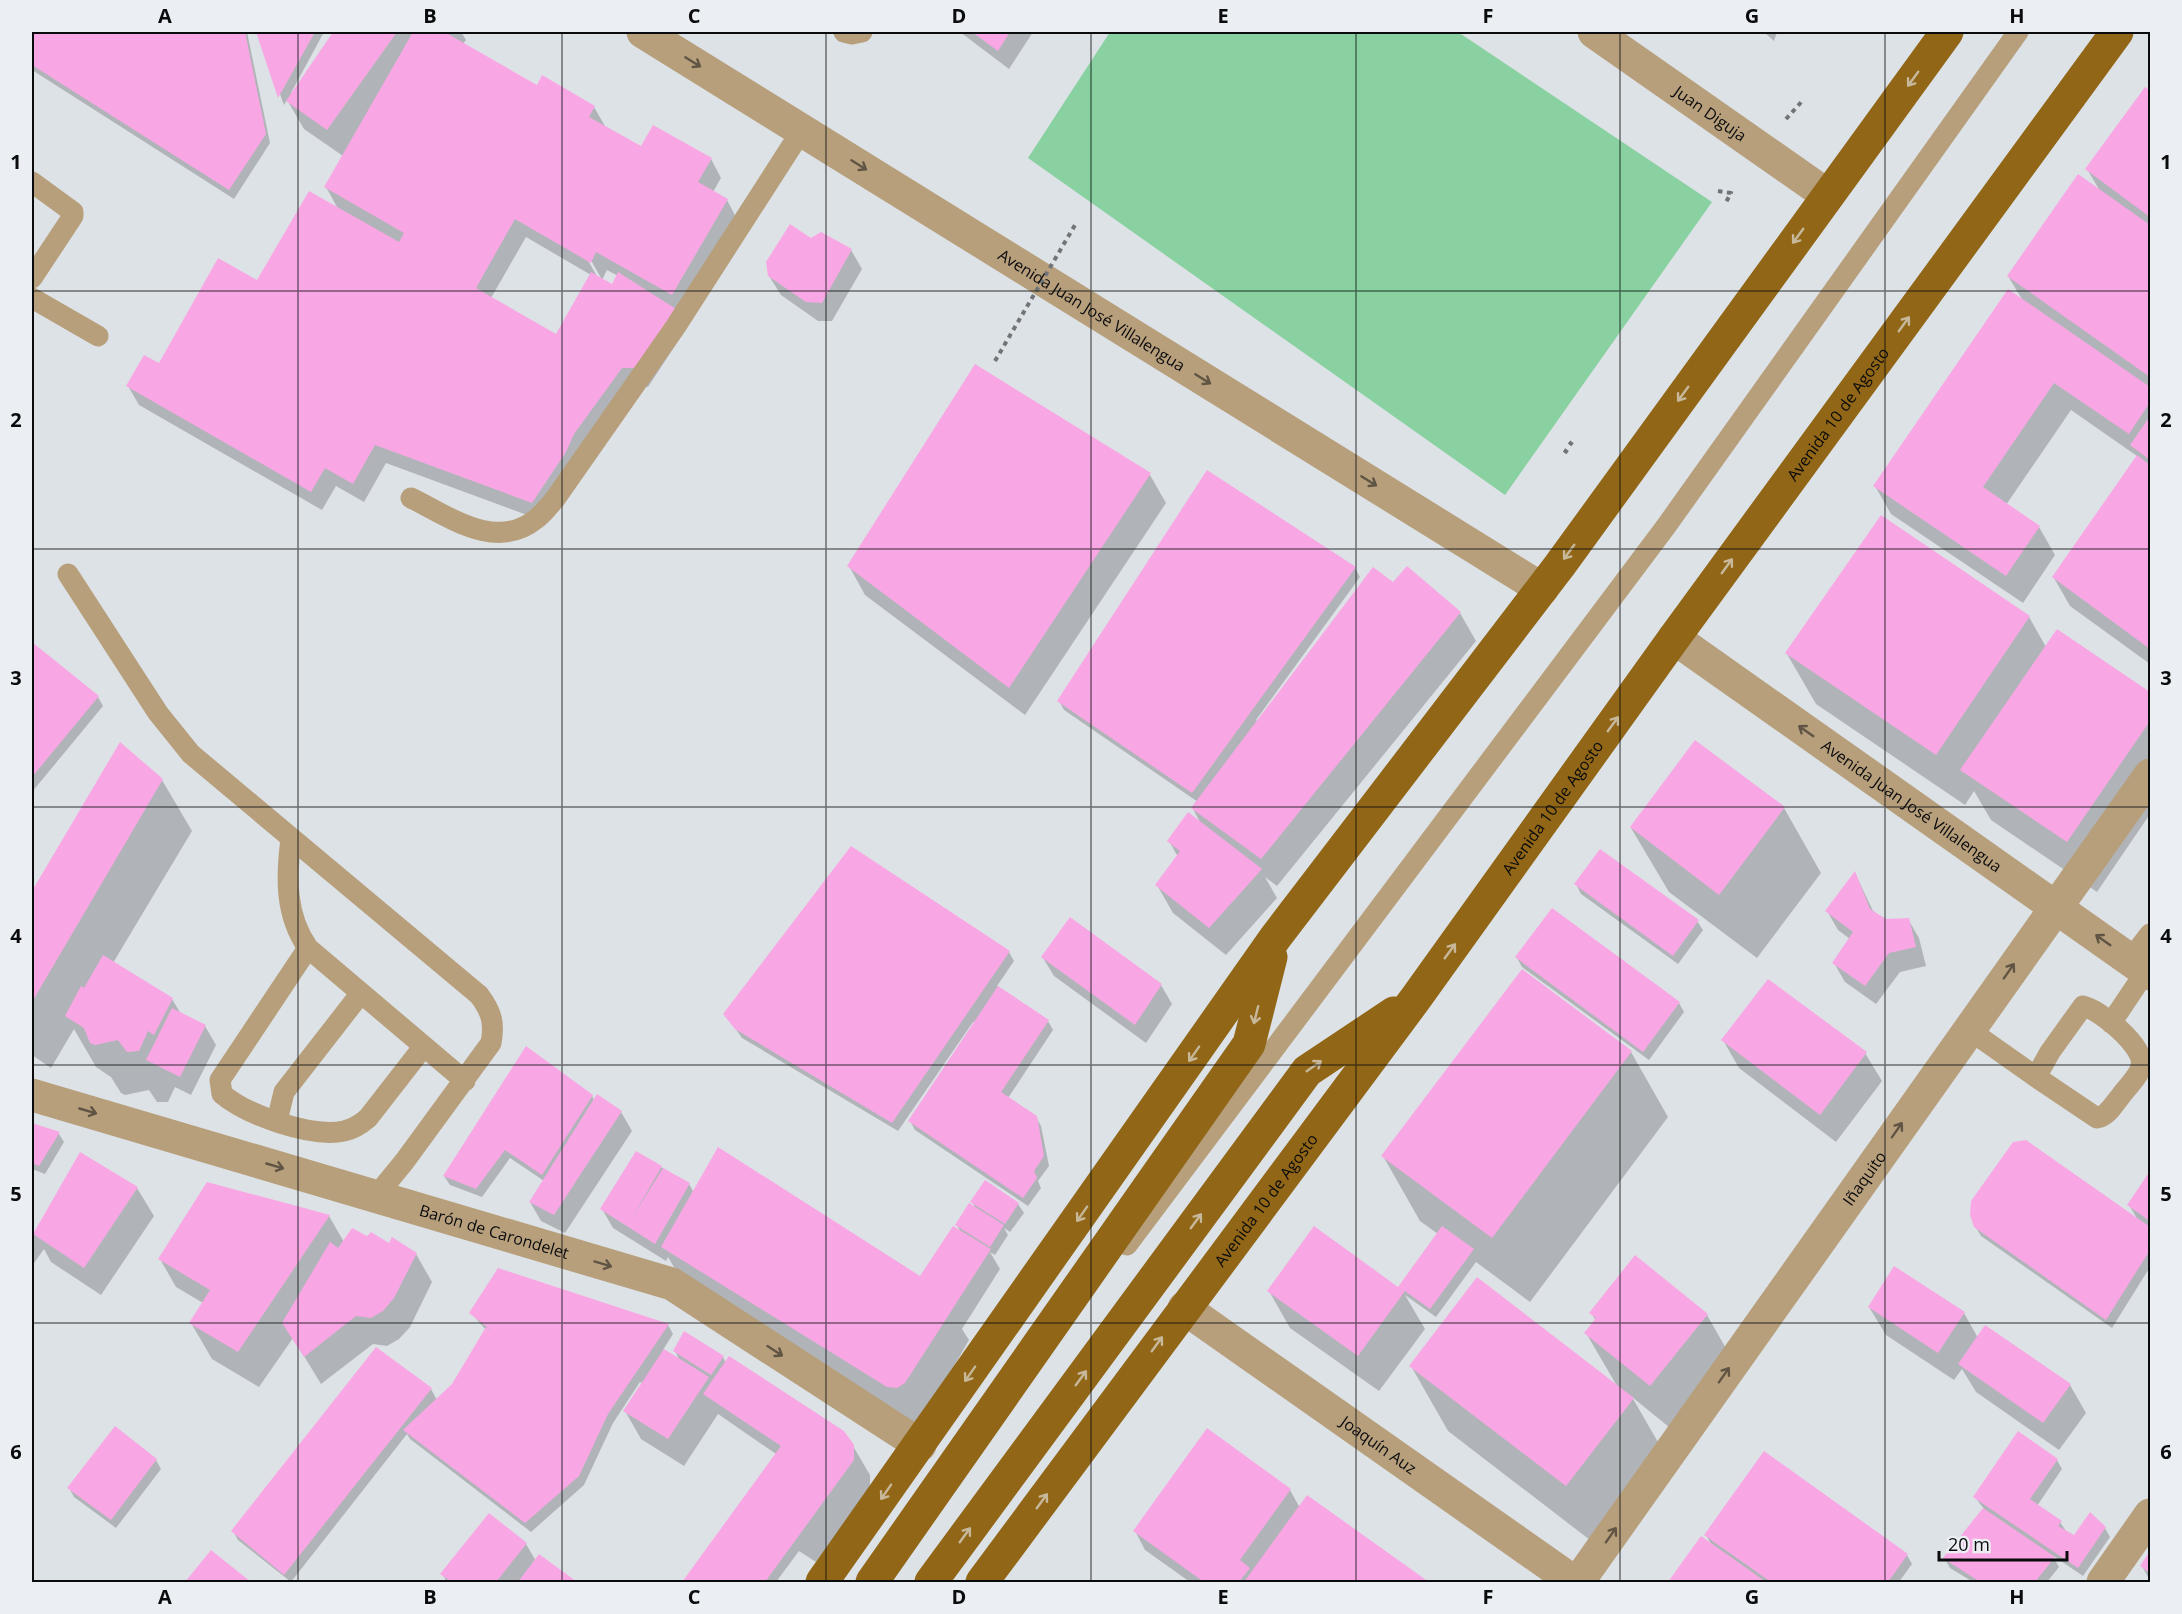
<svg xmlns="http://www.w3.org/2000/svg" width="2182" height="1614" font-family="'Open Sans',sans-serif">
<rect width="100%" height="100%" fill="#dde2e6"/>
<path fill="#89d1a1" d="M1110,32H1458L1712,202L1505,495L1028,158Z"/>
<path fill="#0003" fill-rule="evenodd" d="M32,32H247L270,143L234,199L32,70Z
M257,32H324L291,93L293,94L335,32H461L466,40L463,44L538,87L594,107L605,126L642,148L711,159L721,178L713,192L727,200L737,219L686,329L648,387L633,386L543,521L386,463L364,502L336,486L322,510L139,405L128,386L159,365L257,282L338,209L326,187L343,156L304,129L287,100L284,105ZM526,237L591,275L556,336L491,298ZM588,255L601,278H598L586,257ZM607,270L618,276L612,286L602,280Z
M960,32H1033L1009,69Z
M1764,32H1777L1774,41Z
M2146,89L2150,93V664L2070,606L2054,578L2137,456L2071,410L2006,505L2039,527L2055,555L2023,603L1891,514L1875,486L2023,301L2008,276L2100,191L2087,169Z
M811,239L851,250L862,269L832,321H818L781,295L769,276Z
M1150,475L1166,503L1025,715L865,595L849,566Z
M1355,568L1360,577L1256,720L1259,721L1407,568L1460,613L1476,641L1277,886L1265,877L1277,898L1226,955L1173,913L1157,885L1178,857L1169,841L1201,824L1193,809L1198,802L1064,710L1059,701Z
M2029,617L2046,647L2058,631L2150,694V814L2097,892L1991,820L1974,791L1965,805L1816,704L1787,654Z
M32,644L98,697L103,706L32,792Z
M121,744L162,780L192,831L113,963L172,999L181,1014L205,1026L216,1045L191,1095L175,1087L168,1102H157L149,1090L125,1095L121,1093L111,1077L96,1067L74,1029L51,1068L32,1055V893Z
M1784,808L1821,873L1757,958L1669,892L1631,828Z
M1855,873L1874,913L1886,921L1908,919L1919,938L1926,966L1900,972L1876,1004L1845,982L1834,963L1850,939L1838,930L1827,911Z
M1576,884L1697,921L1703,930L1678,964L1581,894Z
M1009,952L1014,961L997,986L1048,1021L1053,1030L1008,1098L1036,1117L1041,1126L1049,1166L1038,1181L1041,1188L1028,1206L915,1130L910,1121L975,1023L973,1022L898,1131L742,1038L725,1014Z
M1043,958L1161,985L1172,1004L1146,1043L1054,976Z
M1517,958L1679,1003L1684,1012L1649,1060L1522,967Z
M1723,1040L1865,1053L1882,1081L1836,1142L1739,1068Z
M1631,1052L1668,1117L1530,1302L1476,1262L1436,1317L1405,1295L1425,1329L1379,1391L1290,1328L1269,1291L1314,1228L1404,1293L1400,1287L1438,1234L1420,1221L1383,1156Z
M592,1096L594,1100L621,1112L632,1131L565,1233L541,1221L530,1202L544,1181L510,1158L482,1197L450,1185L444,1176Z
M32,1124L59,1134L64,1142L45,1174L32,1169Z
M81,1154L137,1188L154,1216L101,1295L51,1262L44,1249L32,1266V1231L34,1235Z
M661,1167L689,1184L694,1193L921,1278L961,1233L957,1225L976,1209L972,1202L1018,1204L1024,1213L1010,1232L1004,1228L1008,1235L995,1255L990,1252L1000,1269L962,1329L969,1340L915,1434L692,1298L668,1257L666,1261L613,1228L602,1209Z
M2150,1173V1267L2112,1328L1981,1236L1975,1226L2138,1220L2129,1205Z
M267,1202L329,1216L344,1242L367,1238L416,1254L432,1282L410,1327L399,1339L387,1346L373,1344L321,1384L293,1338L259,1387L212,1359L191,1323L203,1303L176,1287L160,1259Z
M498,1270L668,1325L673,1334L663,1350L680,1361L675,1351L723,1357L726,1363L853,1446L870,1475V1488L816,1562L799,1551L776,1582H684L776,1454L718,1414L684,1466L641,1439L625,1411L643,1384L640,1382L613,1423L584,1485L531,1532L410,1439L407,1434L291,1582L238,1540L233,1531L431,1389L437,1400L454,1385L486,1330L471,1313Z
M1869,1307L1964,1313L1978,1338L2070,1385L2086,1413L2059,1450L1976,1392L1962,1369L1954,1380L1886,1335Z
M1591,1313L1707,1315L1736,1366L1680,1436L1632,1397L1670,1463L1603,1550L1448,1431L1411,1366L1617,1386L1586,1333L1596,1321Z
M1207,1431L1290,1490L1300,1508L1308,1497L1427,1582H1190L1145,1550L1135,1531Z
M156,1460L161,1469L116,1528L74,1497L69,1488Z
M2057,1460L2062,1469L2037,1506L2060,1522L2066,1531L2074,1537L2105,1528L2110,1537L2083,1576L2052,1555L2059,1567L2047,1582H1973L1950,1568L1945,1559L1984,1509L1975,1497Z
M489,1515L526,1544L536,1561L540,1556L575,1582H447L442,1574Z
M1706,1535L1907,1555L1912,1564L1899,1582H1670L1701,1539L1712,1546Z
M211,1552L248,1582H186Z
M2150,1554V1581L2142,1566Z"/>
<path fill="#f9a7e4" d="M32,32H245L266,134L229,190L32,65Z
M256,32H315L278,98Z
M333,32H397L327,130L286,101Z
M413,32H449L448,34L537,85L542,75L595,106L589,117L641,146L653,125L712,158L698,182L728,199L672,295L596,252L591,263L515,219L476,288L556,334L591,272L612,284L618,272L676,309L637,368H622L574,434L566,452L532,503L375,445L353,484L325,468L311,492L126,386L144,355L159,363L218,258L257,280L309,191L399,242L404,233L324,187Z
M972,32H1010L998,51Z
M2145,87L2150,91V217L2085,169Z
M2078,174L2150,225V377L2007,276Z
M790,224L811,238L821,232L852,249L822,303L806,302L768,276L766,262Z
M2008,289L2150,387V402L2129,434L2054,383L1983,487L2040,526L2006,576L1873,486Z
M975,364L1151,473L1009,688L847,566Z
M2150,416V460L2130,445Z
M2137,455L2150,465V649L2052,577Z
M1207,470L1356,567L1192,793L1057,701Z
M1881,515L2030,616L1936,755L1785,653Z
M1407,566L1461,612L1261,859L1191,808L1373,567L1393,582Z
M2057,629L2150,692V721L2067,842L1960,770Z
M32,642L99,696L32,777Z
M1695,740L1785,807L1719,895L1630,827Z
M120,742L163,779L32,1002V891Z
M1188,812L1262,869L1209,928L1155,885L1180,851L1167,841Z
M851,846L1010,951L892,1123L735,1029L723,1014Z
M1600,849L1699,920L1673,956L1574,884Z
M1855,871L1870,909L1886,919L1909,918L1916,947L1889,953L1865,986L1832,963L1853,932L1825,911Z
M1552,908L1680,1002L1643,1052L1515,957Z
M1070,917L1162,984L1135,1025L1041,957Z
M103,955L173,998L154,1035L148,1031L139,1051L127,1052L118,1040L95,1045L90,1043L84,1028L65,1016L81,986L84,988Z
M1522,969L1632,1051L1492,1238L1381,1156Z
M1768,979L1867,1052L1820,1115L1721,1040Z
M998,986L1049,1020L1001,1092L1037,1116L1044,1156L1034,1171L1037,1178L1023,1198L908,1121Z
M172,1008L206,1025L180,1077L146,1060Z
M526,1046L593,1095L542,1175L505,1150L476,1189L443,1176Z
M597,1094L622,1111L554,1215L529,1202Z
M32,1123L60,1132L39,1166L32,1163Z
M2026,1140L2150,1227V1250L2106,1320L1974,1227L1970,1215L1971,1201L2013,1142Z
M718,1147L920,1276L953,1226L991,1249L905,1383L897,1388L887,1387L661,1247Z
M636,1151L662,1166L632,1218L663,1168L690,1183L655,1244L600,1209Z
M80,1152L138,1187L84,1268L33,1234Z
M2150,1171V1221L2127,1205Z
M985,1180L1019,1203L1005,1224L970,1202Z
M207,1182L330,1215L238,1352L189,1323L210,1290L158,1259Z
M969,1203L1004,1225L990,1247L955,1225Z
M1314,1226L1398,1287L1442,1226L1474,1249L1430,1309L1405,1291L1358,1356L1267,1291Z
M352,1228L367,1236L371,1232L389,1243L392,1237L417,1253L394,1298L383,1311L371,1318L356,1316L304,1357L282,1323L330,1242L338,1248Z
M1635,1255L1708,1314L1650,1386L1584,1333L1596,1318L1589,1313Z
M1894,1266L1965,1312L1938,1353L1868,1307Z
M498,1268L669,1324L608,1414L579,1476L525,1523L403,1430L452,1384L486,1327L492,1331L469,1313Z
M1477,1277L1634,1398L1566,1486L1409,1366Z
M1985,1325L2071,1384L2043,1423L1958,1364Z
M684,1331L724,1356L711,1375L673,1351Z
M376,1347L432,1388L284,1575L231,1531Z
M664,1349L709,1377L668,1439L623,1411Z
M729,1356L844,1431L854,1445V1460L765,1582H682L781,1446L703,1394Z
M115,1426L157,1459L111,1520L67,1488Z
M1207,1428L1291,1489L1240,1560L1250,1568L1239,1582H1204L1133,1531Z
M2018,1431L2058,1459L2030,1499L2062,1521L2058,1526L2074,1535L2090,1512L2106,1527L2078,1568L1973,1497Z
M1764,1451L1908,1554L1888,1582H1771L1704,1535Z
M1307,1495L1429,1582H1244Z
M1983,1508L2055,1557L2035,1582H1980L1943,1558Z
M489,1513L527,1543L496,1582H452L440,1574Z
M1701,1536L1766,1582H1668Z
M211,1550L251,1582H185Z
M2150,1551V1573L2140,1566Z
M539,1554L577,1582H518Z"/>
<g fill="none" stroke-linecap="round" stroke-linejoin="round">
<path stroke="#717477" stroke-width="4" stroke-dasharray="4.5 4.5" stroke-linecap="butt" d="M1786,119L1804,99
M1718,191L1731,193L1725,204
M1569,442L1574,446
M1564,450L1571,455"/>
<path stroke="#b79f7c" stroke-width="21" d="M844,32L852,34L862,32
M32,182L73,212V216L32,278
M32,298L98,336
M411,498C448,516 496,552 536,519C543,514 549,506 555,499L676,326L802,130
M68,574L158,713L191,754L479,995C491,1011 495,1022 491,1043L404,1162L376,1196
M291,839C286,877 285,915 308,948L465,1081
M308,948L220,1080L222,1094C247,1115 311,1138 344,1131C354,1129 361,1124 368,1118L424,1046
M2130,960L2150,934
M2083,1006C2099,1009 2146,1047 2141,1066C2139,1077 2126,1088 2120,1097C2113,1105 2108,1116 2097,1118L2036,1077L2050,1052Z
M2111,1023L2146,971
M1968,1029L2036,1077
M277,1121L284,1092L361,993
M1127,1245L1667,525L2018,32"/>
<g stroke="#b79f7c" stroke-width="33">
<path id="s1" d="M643,32L1542,589"/>
<path id="s2" d="M1594,32L1827,195"/>
<path id="s3" d="M1674,638L2150,974"/>
<path id="s4" d="M32,1095L672,1284L920,1445"/>
<path id="s5" d="M1184,1308L1574,1582"/>
<path id="s6" d="M1578,1582L2150,775"/>
<path d="M2103,1582L2150,1515"/>
</g>
<g stroke="#916617" stroke-width="33">
<path d="M822,1582L1275,938L1560,565L1947,32"/>
<path d="M872,1582L1249,1044L1271,957"/>
<path d="M931,1582L1307,1071L1394,1013"/>
<path id="s7" d="M982,1582L1416,998L1674,638L2117,32"/>
</g>
<path stroke="#717477" stroke-width="4" stroke-dasharray="4.5 4.5" stroke-linecap="butt" d="M995,361L1075,225"/>
</g>
<defs><path id="oneway-shaft" d="M-6 0H5M1.5-3L5.5 0L1.5 3" fill="none" stroke-width="1.6" stroke-linecap="round" stroke-linejoin="round" transform="scale(1.5)"/></defs>
<g stroke="#605544">
<use href="#oneway-shaft" transform="translate(693 62) rotate(32)"/>
<use href="#oneway-shaft" transform="translate(859 165) rotate(32)"/>
<use href="#oneway-shaft" transform="translate(1203 379) rotate(32)"/>
<use href="#oneway-shaft" transform="translate(1369 481) rotate(32)"/>
<use href="#oneway-shaft" transform="translate(1806 731) rotate(-145)"/>
<use href="#oneway-shaft" transform="translate(2103 940) rotate(-145)"/>
<use href="#oneway-shaft" transform="translate(2009 971) rotate(-55)"/>
<use href="#oneway-shaft" transform="translate(88 1111) rotate(16)"/>
<use href="#oneway-shaft" transform="translate(1897 1130) rotate(-55)"/>
<use href="#oneway-shaft" transform="translate(275 1166) rotate(16)"/>
<use href="#oneway-shaft" transform="translate(603 1264) rotate(17)"/>
<use href="#oneway-shaft" transform="translate(775 1351) rotate(33)"/>
<use href="#oneway-shaft" transform="translate(1724 1375) rotate(-55)"/>
<use href="#oneway-shaft" transform="translate(1611 1535) rotate(-55)"/>
</g>
<g stroke="#c7b89b">
<use href="#oneway-shaft" transform="translate(1913 79) rotate(126)"/>
<use href="#oneway-shaft" transform="translate(1798 236) rotate(126)"/>
<use href="#oneway-shaft" transform="translate(1904 324) rotate(-54)"/>
<use href="#oneway-shaft" transform="translate(1683 394) rotate(126)"/>
<use href="#oneway-shaft" transform="translate(1569 552) rotate(126)"/>
<use href="#oneway-shaft" transform="translate(1727 566) rotate(-54)"/>
<use href="#oneway-shaft" transform="translate(1613 724) rotate(-54)"/>
<use href="#oneway-shaft" transform="translate(1450 951) rotate(-54)"/>
<use href="#oneway-shaft" transform="translate(1256 1015) rotate(104)"/>
<use href="#oneway-shaft" transform="translate(1194 1054) rotate(125)"/>
<use href="#oneway-shaft" transform="translate(1314 1066) rotate(-35)"/>
<use href="#oneway-shaft" transform="translate(1082 1214) rotate(125)"/>
<use href="#oneway-shaft" transform="translate(1196 1221) rotate(-54)"/>
<use href="#oneway-shaft" transform="translate(1157 1344) rotate(-54)"/>
<use href="#oneway-shaft" transform="translate(970 1374) rotate(125)"/>
<use href="#oneway-shaft" transform="translate(1081 1378) rotate(-54)"/>
<use href="#oneway-shaft" transform="translate(886 1492) rotate(125)"/>
<use href="#oneway-shaft" transform="translate(1042 1501) rotate(-54)"/>
<use href="#oneway-shaft" transform="translate(965 1535) rotate(-54)"/>
</g>
<path fill="none" stroke="#0a0b0d" stroke-width="1.5" stroke-opacity="0.55" d="M298,32V1582M562,32V1582M826,32V1582M1091,32V1582M1356,32V1582M1620,32V1582M1885,32V1582M32,291H2150M32,549H2150M32,807H2150M32,1065H2150M32,1323H2150"/>
<g text-anchor="middle" dominant-baseline="central" stroke-width="4.5" stroke-linejoin="round" paint-order="stroke">
<g font-size="16" fill="#0a0b0d" stroke="#ebeff3">
<text stroke="none"><textPath href="#s2" startOffset="142">Juan Diguja</textPath></text>
<text stroke="none"><textPath href="#s1" startOffset="528">Avenida Juan José Villalengua</textPath></text>
<text stroke="none"><textPath href="#s7" startOffset="1448">Avenida 10 de Agosto</textPath></text>
<text stroke="none"><textPath href="#s3" startOffset="291">Avenida Juan José Villalengua</textPath></text>
<text stroke="none"><textPath href="#s7" startOffset="962">Avenida 10 de Agosto</textPath></text>
<text stroke="none"><textPath href="#s6" startOffset="495">Iñaquito</textPath></text>
<text stroke="none"><textPath href="#s7" startOffset="476">Avenida 10 de Agosto</textPath></text>
<text stroke="none"><textPath href="#s4" startOffset="482">Barón de Carondelet</textPath></text>
<text stroke="none"><textPath href="#s5" startOffset="238">Joaquín Auz</textPath></text>
</g>
</g>
<rect width="2182" height="1614" fill="none" stroke="#ebeff3" stroke-width="66"/>
<path d="M1939 1551v9h128v-9" fill="none" stroke="#0a0b0d" stroke-width="3"/>
<text x="1948" y="1551" font-size="18" fill="#0a0b0d" stroke="#ebeff3" stroke-width="4.5" paint-order="stroke">20 m</text>
<rect x="33" y="33" width="2116" height="1548" fill="none" stroke="#0a0b0d" stroke-width="2"/>
<g font-size="20" text-anchor="middle" font-weight="bold" fill="#0a0b0d">
<text x="165" y="23">A</text>
<text x="430" y="23">B</text>
<text x="694" y="23">C</text>
<text x="959" y="23">D</text>
<text x="1223" y="23">E</text>
<text x="1488" y="23">F</text>
<text x="1752" y="23">G</text>
<text x="2017" y="23">H</text>
<text x="16" y="169">1</text>
<text x="2166" y="169">1</text>
<text x="16" y="427">2</text>
<text x="2166" y="427">2</text>
<text x="16" y="685">3</text>
<text x="2166" y="685">3</text>
<text x="16" y="943">4</text>
<text x="2166" y="943">4</text>
<text x="16" y="1201">5</text>
<text x="2166" y="1201">5</text>
<text x="16" y="1459">6</text>
<text x="2166" y="1459">6</text>
<text x="165" y="1604">A</text>
<text x="430" y="1604">B</text>
<text x="694" y="1604">C</text>
<text x="959" y="1604">D</text>
<text x="1223" y="1604">E</text>
<text x="1488" y="1604">F</text>
<text x="1752" y="1604">G</text>
<text x="2017" y="1604">H</text>
</g>
</svg>
